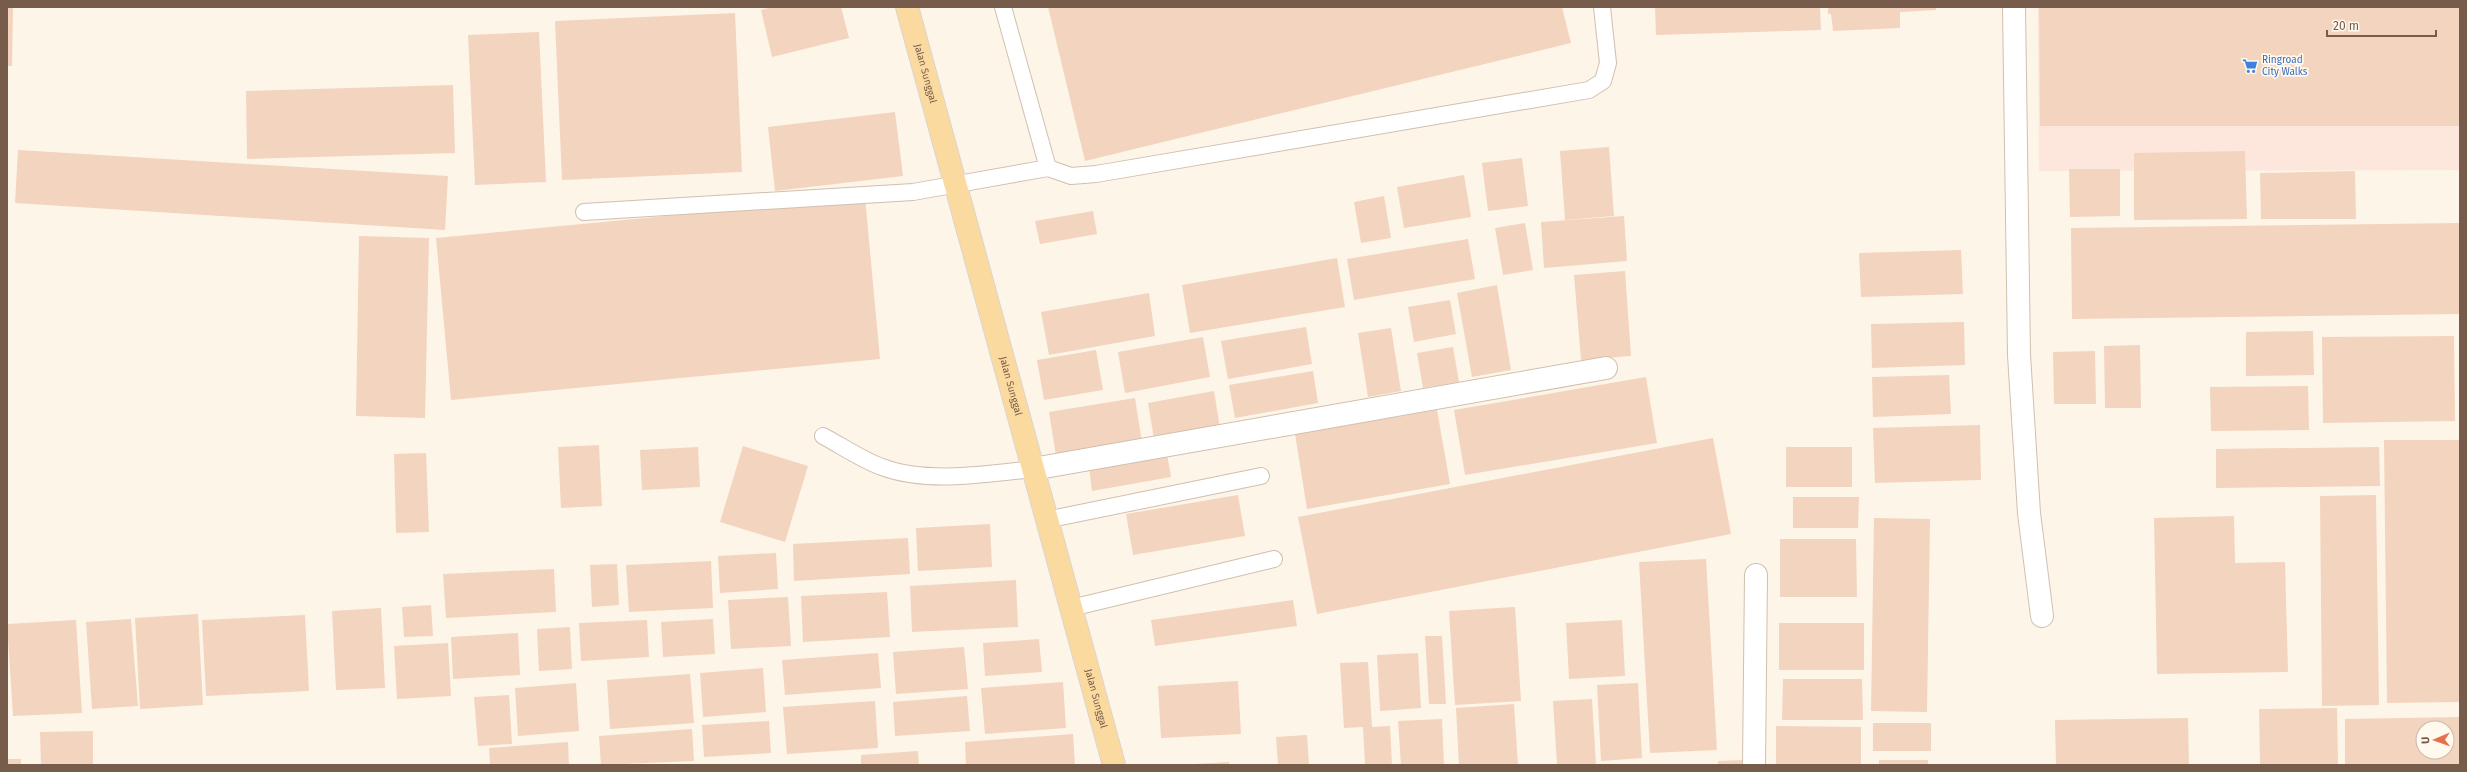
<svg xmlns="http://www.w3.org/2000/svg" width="2467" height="772" font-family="'Fira Sans',sans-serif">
<rect width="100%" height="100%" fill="#fdf5e8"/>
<path fill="#fde6db" d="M2038,7H2460V170L2039,171Z"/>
<path fill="#f3d4bf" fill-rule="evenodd" d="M7,7H13L12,66H7Z
M772,7H841L849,38L772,57L761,10Z
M1048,7H1562L1571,43L1085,161Z
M1655,7H1820L1821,30L1656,35Z
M1828,7H1936V10L1900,12V28L1833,31L1831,14H1828Z
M2039,7H2460V126H2040Z
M735,13L742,172L562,180L555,21Z
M539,32L546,182L475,185L468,35Z
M453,85L455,153L247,159L246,91Z
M895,112L903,176L775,191L768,127Z
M1609,147L1614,216L1565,220L1560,151Z
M18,150L448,176L445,230L15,203Z
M2245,151L2247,219L2134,220V153Z
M1522,158L1528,206L1488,211L1482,163Z
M2069,169H2120V216L2070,217Z
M2355,171L2356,219H2261L2260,173Z
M1464,175L1471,217L1404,228L1397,187Z
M1384,196L1391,238L1361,243L1354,202Z
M865,197L880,359L451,400L436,238Z
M1093,211L1097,234L1040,244L1035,221Z
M1624,216L1627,261L1544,268L1541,222Z
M1525,223L1533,270L1503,275L1495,228Z
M2460,223V314L2072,319L2071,228Z
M359,236L429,238L425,418L356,416Z
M1468,239L1475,279L1354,300L1347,259Z
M1961,250L1963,294L1861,297L1859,253Z
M1337,258L1345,307L1190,333L1182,285Z
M1625,271L1631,356L1581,360L1574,275Z
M1497,285L1511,370L1472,377L1457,293Z
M1149,293L1155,336L1049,355L1041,312Z
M1450,300L1456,334L1414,342L1408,307Z
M1964,322L1965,365L1872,368L1871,324Z
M1306,327L1312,364L1228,379L1221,341Z
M1391,328L1401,391L1368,397L1358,333Z
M2313,331L2314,375L2246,376V332Z
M2454,336L2455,421L2323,423L2322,337Z
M1203,337L1210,377L1125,393L1118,352Z
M2140,345L2141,408H2105L2104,346Z
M1453,347L1459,382L1423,388L1417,353Z
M1096,350L1103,390L1044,400L1037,360Z
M2095,351L2096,404H2054L2053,352Z
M1313,371L1318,403L1235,418L1229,385Z
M1949,375L1951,414L1873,417L1872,377Z
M1646,377L1657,443L1465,475L1454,410Z
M2308,386L2309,430L2211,431L2210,387Z
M1214,391L1220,428L1154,439L1148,403Z
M1135,398L1142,442L1056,456L1049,412Z
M1437,410L1450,484L1307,509L1295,434Z
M1980,425L1981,480L1875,483L1873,428Z
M1713,438L1731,534L1317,614L1298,517Z
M2384,440H2460V702L2387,703Z
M599,445L602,506L561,508L558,447Z
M743,446L808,466L785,542L720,522Z
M698,447L700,487L642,490L640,450Z
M1786,447H1852V487H1786Z
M2379,447L2380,486L2216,488V449Z
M426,453L429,532L396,533L394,454Z
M1167,454L1171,477L1092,491L1089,468Z
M1238,495L1245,536L1133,555L1126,514Z
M2376,495L2379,705L2322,706L2320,496Z
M1793,497H1859L1858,528H1793Z
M2234,516L2235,563L2285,562L2288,672L2157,674L2154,518Z
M1874,518L1930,519L1927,712L1871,711Z
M990,524L992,567L918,571L916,528Z
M908,538L910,574L794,581L793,544Z
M1780,539H1856L1857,597H1780Z
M776,553L778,589L720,593L718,556Z
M1706,559L1717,750L1650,753L1639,562Z
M711,561L713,608L629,612L626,565Z
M617,564L619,605L592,607L590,565Z
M554,569L556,612L446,618L443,574Z
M1016,580L1018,627L912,632L910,586Z
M887,592L890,637L803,642L801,596Z
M788,597L791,646L731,649L728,600Z
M1293,600L1297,626L1155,646L1151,620Z
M431,605L433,636L404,637L402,607Z
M1515,607L1521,701L1455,705L1449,611Z
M381,608L385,688L336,690L332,611Z
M198,614L203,705L140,709L135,618Z
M305,615L309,691L206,696L202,620Z
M131,619L138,706L92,709L86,622Z
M713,619L715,654L663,657L661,622Z
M76,620L82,713L13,716L7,624Z
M647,620L649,657L581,661L579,623Z
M1622,620L1625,676L1569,679L1566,623Z
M1779,623H1864V670H1779Z
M570,627L572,669L539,671L537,629Z
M518,633L520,675L453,679L451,637Z
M1425,636H1442L1446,704H1429Z
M1039,639L1042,672L985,676L983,643Z
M448,643L451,696L397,699L394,646Z
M964,647L968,689L896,694L893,652Z
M878,653L881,688L785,695L782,660Z
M1418,653L1421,708L1380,711L1377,655Z
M1368,662L1372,727L1390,726L1392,765H1365L1363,727L1344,728L1340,663Z
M763,668L766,712L703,717L700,673Z
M690,674L694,723L610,729L607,680Z
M1783,679H1862L1863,720H1782Z
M1238,681L1241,734L1161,738L1158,686Z
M1063,682L1066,728L985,734L981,688Z
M576,683L579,731L518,736L515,688Z
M1638,683L1642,758L1601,761L1597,685Z
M509,695L512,744L478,746L474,697Z
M967,696L970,731L895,736L893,702Z
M1592,699L1596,765H1557L1553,701Z
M875,701L878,748L787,754L783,707Z
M1514,704L1518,765H1459L1456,708Z
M2337,708L2338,765H2260L2259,709Z
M2460,717V765H2345V719ZM2423,728H2447V752H2423Z
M2188,718L2189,765H2056L2055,720Z
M1442,719L1444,765H1401L1398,721Z
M769,721L771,753L704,757L702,725Z
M1873,723H1931V751H1873Z
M1776,726L1861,727V765H1776Z
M692,729L694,761L601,765L599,736Z
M93,731V765H41L40,732Z
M1073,734L1075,765H966L965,742Z
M1307,735L1309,765H1278L1276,737Z
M568,742L569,765H490L489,748Z
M918,751L919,765H861V755Z
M7,759H21V765H7Z
M1744,760V765H1718V761Z
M1879,760H1928V765H1879Z
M1229,762V765H1194V764Z"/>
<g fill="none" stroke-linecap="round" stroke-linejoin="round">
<g stroke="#d1bfaf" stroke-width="18">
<path id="lane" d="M1003,7L1048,168
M584,212L913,192L1048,168L1071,176L1096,174L1589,90L1603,81L1608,63L1602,7
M823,436C842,446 862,460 882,467C927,484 987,474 1033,469
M1046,520L1261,476
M1071,608L1274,559"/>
</g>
<g stroke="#d1bfaf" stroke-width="24">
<path id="street" d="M2014,7L2019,355L2029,513L2042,616
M1033,469L1606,368
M1754,765L1756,575"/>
</g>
<g stroke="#dcd4d0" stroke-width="24">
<g id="primary">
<path id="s1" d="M907,7L1114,765"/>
</g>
</g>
<use href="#lane" stroke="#fff" stroke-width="16"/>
<use href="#street" stroke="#fff" stroke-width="22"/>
<use href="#primary" stroke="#fbdaa0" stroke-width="22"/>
</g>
<defs>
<g id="supermarket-bare" transform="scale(1.2)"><path d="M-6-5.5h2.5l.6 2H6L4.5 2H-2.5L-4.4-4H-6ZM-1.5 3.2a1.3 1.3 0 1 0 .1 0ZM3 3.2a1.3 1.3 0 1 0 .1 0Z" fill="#3f7fe0" stroke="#fff9ee" stroke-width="2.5" paint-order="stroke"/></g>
</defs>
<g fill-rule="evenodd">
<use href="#supermarket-bare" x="2250" y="66"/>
</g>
<g text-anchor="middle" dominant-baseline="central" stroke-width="3.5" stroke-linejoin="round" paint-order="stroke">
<g font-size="10" fill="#366cbe" stroke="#fff9ee" text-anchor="start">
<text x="2262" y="60">Ringroad<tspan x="2262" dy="12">City Walks</tspan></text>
</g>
<g font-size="10" fill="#775b4b" stroke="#fff9ee">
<text stroke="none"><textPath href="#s1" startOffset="69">Jalan Sunggal</textPath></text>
<text stroke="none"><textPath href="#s1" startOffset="393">Jalan Sunggal</textPath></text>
<text stroke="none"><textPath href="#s1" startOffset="717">Jalan Sunggal</textPath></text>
</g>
</g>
<rect width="2467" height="772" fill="none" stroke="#775b4b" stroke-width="16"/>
<g transform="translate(2435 740) rotate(268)"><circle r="19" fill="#fff9ee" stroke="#c9baad"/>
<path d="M0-3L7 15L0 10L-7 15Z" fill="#e7704c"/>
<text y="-6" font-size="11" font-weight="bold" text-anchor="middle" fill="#775b4b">U</text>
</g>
<path d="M2327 30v6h109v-6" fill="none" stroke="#775b4b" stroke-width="2"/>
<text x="2333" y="30" font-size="12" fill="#775b4b" stroke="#fff9ee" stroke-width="3" paint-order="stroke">20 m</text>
</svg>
